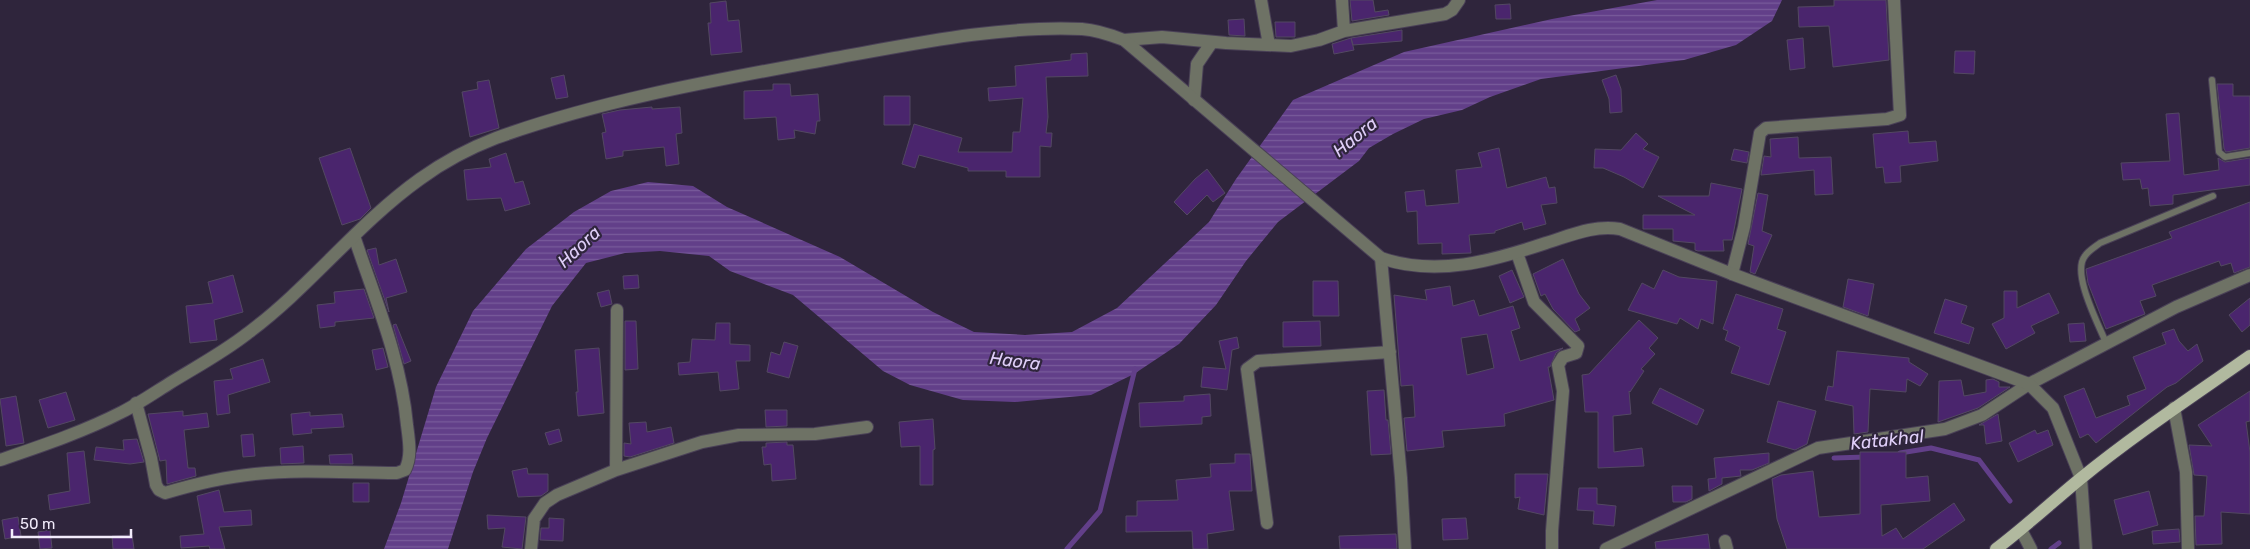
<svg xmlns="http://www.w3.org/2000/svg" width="2250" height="549" font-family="Rubik,sans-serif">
<defs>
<pattern id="water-rules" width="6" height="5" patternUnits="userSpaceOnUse" patternTransform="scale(1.25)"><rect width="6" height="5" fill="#623f89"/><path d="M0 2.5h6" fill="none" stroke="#795b9b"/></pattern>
</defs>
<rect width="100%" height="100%" fill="#2f253c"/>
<path fill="url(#water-rules)" d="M1657,0H1782L1772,21L1736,45L1684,60L1541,79L1490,97L1462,110L1424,119L1393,134L1369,148L1359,161L1278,222L1246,261L1216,305L1179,344L1134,374L1091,395L1015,402L963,400L910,385L883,371L793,295L730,271L709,256L660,251L625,253L586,263L552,306L487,438L473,472L448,549H384L401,503L436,387L473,311L526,249L574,212L611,191L648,182L693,186L727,207L840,257L933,312L974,332L1025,335L1072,332L1117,308L1209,222L1236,179L1293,100L1404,52L1552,19Z"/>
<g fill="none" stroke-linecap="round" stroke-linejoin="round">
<path stroke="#623f89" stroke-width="5" d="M1900,453L1931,448L1979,460L2010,501
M1834,458L1866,457
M1067,549L1100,511L1135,369
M2051,549L2059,543"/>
</g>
<path fill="#4a256d" stroke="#534862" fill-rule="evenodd" d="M1350,0H1373L1375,12L1388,10L1389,15L1352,21Z
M1834,0H1886L1889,60L1833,67L1829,26L1799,27L1798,7L1834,6Z
M726,1L728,21L739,20L742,52L711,55L708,23H711L710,3Z
M1510,4L1511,19H1496L1495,5Z
M1244,19L1245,36L1229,35L1228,20Z
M1275,22H1295V37H1276Z
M1402,30V41L1353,45L1351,38Z
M1351,38L1354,50L1334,54L1332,44Z
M1803,38L1805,68L1790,70L1787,40Z
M1955,51H1975L1974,74L1954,73Z
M1087,53L1088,76L1046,77L1048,117L1046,133H1052L1051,147L1040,146V177H1006V171H968V168L919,155L915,168L902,164L914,124L962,138L958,152H1012L1013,132H1020L1023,98L989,101L988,88L1016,86L1015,66L1071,60V54Z
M564,75L568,97L556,99L551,78Z
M1616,75L1621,89L1622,112L1610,113L1609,99L1602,80Z
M489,80L499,128L470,137L462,92L478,89L477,82Z
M773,84H790L791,96L818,94L820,121H817L815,134L794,130L795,138L778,140L776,117L744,119V91L773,90Z
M2217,84H2233V96H2250V148L2226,152L2224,149Z
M884,96H910V125H884Z
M652,107V109L680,107L682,133L676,134L679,164L666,166L664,147L623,151V156L606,159L602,133L606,132L602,114L620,110Z
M2179,113L2184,175L2219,170L2218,158L2225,162L2250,158V185L2173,195V204L2150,206L2148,188L2142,189L2140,179L2123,180L2121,163L2170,161L2166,114Z
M1908,131L1909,143L1936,141L1938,161L1900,166L1901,182L1885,183L1883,167L1876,168L1873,134Z
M1636,133L1648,144L1643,149L1659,157L1643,188L1624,177L1603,168H1594L1595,149L1621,150Z
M1798,137L1799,158L1831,157L1833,194L1815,195L1814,170L1761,175L1764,156L1771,157L1770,139Z
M350,148L371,208L360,219L342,225L319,158Z
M1499,148L1507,188L1546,177L1549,188L1555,187L1557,203L1541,205L1546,224L1524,230L1522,222L1495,231V233L1469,235L1471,253L1442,254V243L1418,244L1417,211L1407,212L1405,192L1424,190L1426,206L1459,203L1456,170L1482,167L1478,153Z
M1734,149L1749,152L1747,163L1731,160Z
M506,153L515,183L523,181L530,204L505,211L501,198L467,200L464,170L491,167L489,159Z
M1207,169L1225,193L1213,202L1207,195L1187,215L1174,202L1195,179Z
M1711,183L1742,189L1732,240H1723L1724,251H1698L1695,250V243L1673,241V229H1643V215H1695L1658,196H1709Z
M1758,193L1768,195L1762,231L1772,235L1755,274L1750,272L1754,246L1748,244Z
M2250,202V267L2234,273L2231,263L2221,266L2219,261L2152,285L2156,296L2140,301L2145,314L2106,329L2088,283L2086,269L2172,238L2169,232Z
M376,248L379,265L396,259L407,292L386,298L389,312L367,250Z
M1563,259L1579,294L1590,308L1575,319L1580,330L1575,332L1553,309L1545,294L1541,296L1533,274Z
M1512,270L1524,297L1510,303L1499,276Z
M1663,270L1679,277L1717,281L1713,324L1701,319L1698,329L1680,318L1677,324L1628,310L1642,283L1654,289Z
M233,275L243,312L214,320L217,340L190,343L186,306L213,303L208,282Z
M638,275L639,288L624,289L623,276Z
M1848,279L1874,284L1868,316L1843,307Z
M1313,281H1338L1339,316H1313Z
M1450,286L1453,306L1474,300L1479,316L1513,306L1520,328L1511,331L1520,361L1563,348L1556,353L1550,367H1548L1554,400L1504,414L1505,426L1442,431L1444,447L1407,451L1404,418L1415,417L1413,385L1401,386L1394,295L1427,300L1425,290ZM1487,334L1494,368L1467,375L1461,338Z
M364,289L374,318L335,322V326L320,328L317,305L335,303L334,292Z
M609,290L612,304L601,307L597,293Z
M2004,291H2017V308L2049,293L2059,313L2031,326L2035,333L2006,349L1992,324L2004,318Z
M1736,294L1783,309L1777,329L1786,332L1769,385L1731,373L1740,347L1725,340L1728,331L1723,329Z
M2250,298V325L2242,332L2229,315Z
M1945,299L1967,306L1961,323L1974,328L1969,344L1934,333Z
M1639,320L1658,338L1649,348L1655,354L1641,369L1644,371L1630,392L1629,391L1631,414L1613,416L1614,452L1642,448L1644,466L1598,468V412H1585L1582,375L1589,374Z
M625,321H636L638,369L625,370Z
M1320,321L1321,346L1283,347V322Z
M716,323H730V344L750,345V361H736L739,389L720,391L718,372L679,375L678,363L690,362L692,339L715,340Z
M2084,323L2086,341L2070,342L2068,324Z
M396,324L411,361L404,364L393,325Z
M2174,329L2179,341L2188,351L2197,344L2203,361L2176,383L2167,387L2096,443L2088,434L2080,438L2064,396L2084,388L2096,418L2130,405L2127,396L2146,389L2133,357L2166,344L2162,333Z
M1237,337L1239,348L1232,350L1227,390L1201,387L1203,367L1226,369L1219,341Z
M784,342L798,346L789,378L767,372L771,352L780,355Z
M383,348L388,367L376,370L372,350Z
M599,348L604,413L578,416L576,392H578L575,350Z
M1837,351L1909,358V362L1928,374L1920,386L1907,379L1906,392L1870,389L1868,432L1854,434L1853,406L1825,400L1828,386L1833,387Z
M263,359L270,382L228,395L230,413L217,415L214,381L233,379L230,369Z
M1993,379L1999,382V387H2010L1978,408L1938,422L1939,381L1961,380L1964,396L1986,392V380Z
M1660,388L1704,410L1697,425L1652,403Z
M1384,390L1386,420H1388L1391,454L1371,455L1367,391Z
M2250,391V421L2246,422L2250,452V514L2221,512L2222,544L2196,545L2195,516H2204L2207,476L2194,475L2189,445L2212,446L2198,425Z
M66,392L75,420L48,428L39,400Z
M1210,394L1211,416L1202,417V424L1140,427L1139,403L1184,401V396Z
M16,396L24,443L6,446L0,399Z
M1778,401L1816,411L1807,444L1795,450L1767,442Z
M765,410H787V426L766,427Z
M183,411V416L207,413L209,427L184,430L188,468H195L196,476L167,484L166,460L160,461L148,414Z
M310,412V416L342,414L344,427L311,429L312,433L293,435L291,414Z
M1998,414L2002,441L1986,444L1984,425H1979Z
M933,419L935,449L933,450V485H920V446L901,447L899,422Z
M646,422L647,432L671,427L674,443L630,457L624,456V443L631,444L629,423Z
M559,429L562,441L549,445L545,433Z
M2035,430L2037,434L2048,430L2053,445L2018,462L2009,443Z
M253,434L255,456L243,457L241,435Z
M137,439L144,462L130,464L94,460L96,447L124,450L123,440Z
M787,442V445H793L796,479L772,481L771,464L764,465L762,447H766V443Z
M303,446L304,463L281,464L280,448Z
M84,451L90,503L50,510L48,495L70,491L67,453Z
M1860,452H1906V478L1928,476L1930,501L1881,505L1882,536L1896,528L1903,539L1954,503L1965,520L1923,549H1787L1777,519L1772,479L1781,475L1813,471L1819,517L1860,514Z
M1769,453V463L1752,470H1740L1741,476L1722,478V484L1709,491L1708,479L1716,478L1714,458Z
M352,454L353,464H330L329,455Z
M1235,454H1250L1252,491H1229L1234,530L1207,534L1208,549H1193L1192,531L1126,532V516H1137V501L1178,500L1176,480L1211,477L1210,464L1235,463Z
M527,468L528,474H548V491L541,496L518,497L512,471Z
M1515,474H1548L1544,515L1518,509L1520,497L1515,498Z
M353,483H369V502H353Z
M1672,486H1692V499L1686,502H1673Z
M1579,488H1597V504L1616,506L1614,526L1593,524L1594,511L1577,510Z
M219,490L224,512L251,510L252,525L219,527L225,549H210L209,546L181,548L180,536L204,534L197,496Z
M2149,491L2158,525L2123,535L2114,500Z
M487,515L526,517L522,549L502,547L505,528L488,529Z
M18,517L21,536L5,539L2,520Z
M549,518L564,519L563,541L540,540L541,528H549Z
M1466,518L1468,539L1443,540L1442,519Z
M2179,529L2180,542L2153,544L2152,531Z
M50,530L52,548L40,549L38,532Z
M1396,534L1397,549H1340L1339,536Z
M1708,534L1710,549H1656L1655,542Z
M132,535L134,549H113L112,536Z"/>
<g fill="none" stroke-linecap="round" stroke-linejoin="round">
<g stroke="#4a4157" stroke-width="8">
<path id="service" d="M2212,80L2219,152L2225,157L2250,153
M2106,343C2099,325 2071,273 2085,256C2088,251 2095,247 2100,243L2213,196"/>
</g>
<g stroke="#4a4157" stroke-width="14">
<path id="minor" d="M1261,0L1269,45
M1342,0L1344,31
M1124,40L1162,37L1226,43L1291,46L1319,40L1344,31L1445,14L1452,10L1459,0
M1194,100L1197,64L1212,42
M1517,253L1534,302L1578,346L1576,353L1563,357L1558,365L1563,391L1552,531V549
M1381,258L1401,478L1405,549
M1732,274L1744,227L1760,133L1766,128L1887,119L1900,115L1894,0
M136,403L151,458L156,485L159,490L165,493C195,484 225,477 255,474C302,469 350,473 397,473L405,470C412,456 409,441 407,425C401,359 375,299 354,236
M2174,408L2186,472L2188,549
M616,470L617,310
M2081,478L2086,549
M1267,523L1247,369L1258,361L1390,352
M1725,541L1727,549
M531,549L534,519L545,503L557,495L616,470L702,442L739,435L815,434L867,427
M1606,549L1818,448L1945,429L1982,415L2029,384L2176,307L2250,275"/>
</g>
<g stroke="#4a4157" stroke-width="14">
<path id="tertiary" d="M0,460C41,446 83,432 122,412C138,404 154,393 170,383C196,367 224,352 248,333C310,287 357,224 420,179C442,163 470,148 496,138C604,99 722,79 835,58C913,44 1004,25 1082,29C1097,30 1111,35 1124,40L1381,258C1436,277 1492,261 1546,243C1572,235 1593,225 1620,229L1732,274L2029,384L2053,408L2081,478
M2021,530L2031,549"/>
</g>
<g stroke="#4a4157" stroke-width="14">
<path id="primary" d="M1996,549C2025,527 2052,502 2080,479C2134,435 2193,396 2250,356"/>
</g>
<use href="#service" stroke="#6e7265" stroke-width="6"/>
<use href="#minor" stroke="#6e7265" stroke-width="12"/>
<use href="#tertiary" stroke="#6e7265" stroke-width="12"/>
<use href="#primary" stroke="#b1b99f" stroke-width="12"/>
</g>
<g text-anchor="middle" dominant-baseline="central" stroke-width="4.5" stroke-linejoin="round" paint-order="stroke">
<g font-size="18" font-style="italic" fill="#dfcef8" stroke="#2f253c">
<text transform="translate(1355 137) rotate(-39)">Haora</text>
<text transform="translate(579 247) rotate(-43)">Haora</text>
<text transform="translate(1015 361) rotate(7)">Haora</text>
<text transform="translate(1887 440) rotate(-6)">Katakhal</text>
</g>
</g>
<path d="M12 529v8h119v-8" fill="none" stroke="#f2ecfb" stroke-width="2.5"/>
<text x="20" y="529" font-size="15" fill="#f2ecfb" stroke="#2f253c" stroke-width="4" paint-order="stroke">50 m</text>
</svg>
